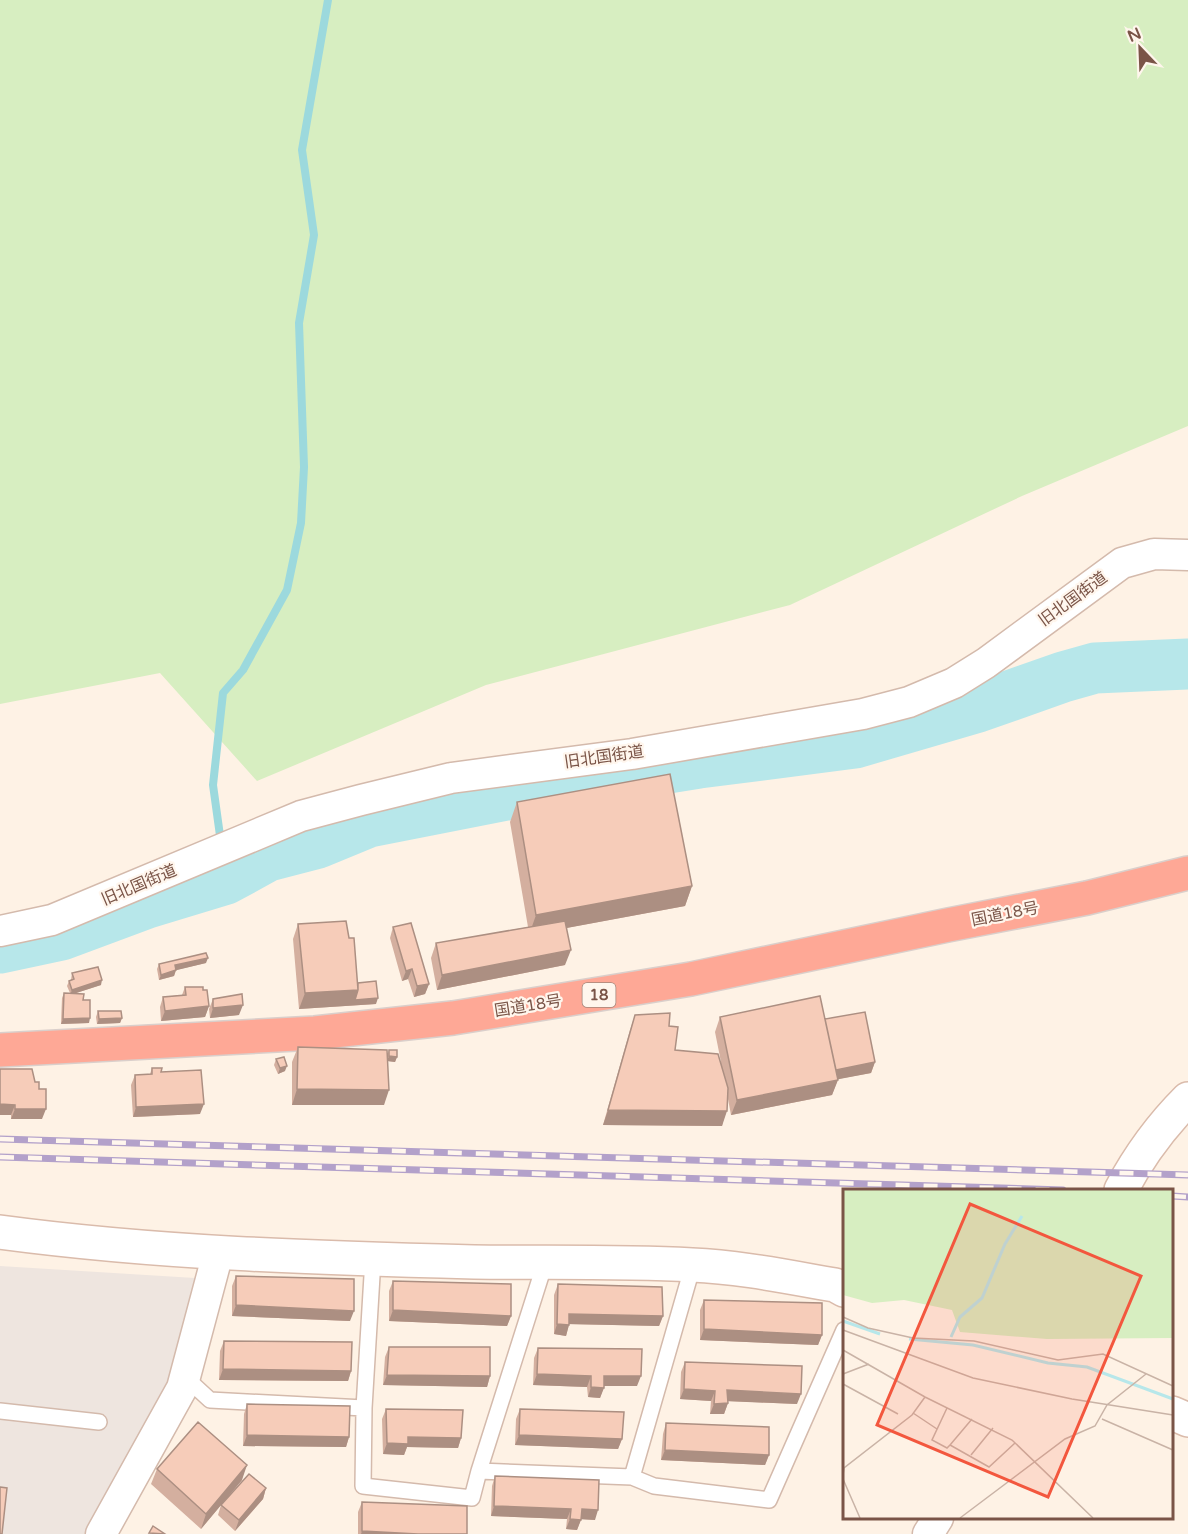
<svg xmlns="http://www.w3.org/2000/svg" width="1188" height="1534" font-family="'Varela Round','Noto Sans JP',sans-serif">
<rect width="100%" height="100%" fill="#fef2e5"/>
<path fill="#eee5df" d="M0,1266L195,1278L169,1386L87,1534H0Z"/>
<path fill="#d7eec1" d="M0,0H1188V426L1022,496L790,605L486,685L257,781L160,673L0,704Z"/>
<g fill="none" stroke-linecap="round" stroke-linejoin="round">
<path stroke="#9cd9dd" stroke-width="8" d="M226,879L213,785L223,693L243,670L287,590L301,523L304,467L299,323L314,235L302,150L328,0"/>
<path stroke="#b7e7ea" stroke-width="51" d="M0,948L61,935L147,903L226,879L268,856L318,843L369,822L537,789L699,763L855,743L978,707L1063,677L1095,668L1188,664"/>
<g stroke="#d4baac" stroke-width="18">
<path id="lane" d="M373,1259L364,1408L363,1486L472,1498L479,1471
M545,1263L479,1471L632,1477L654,1486L769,1500L844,1330
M185,1377L210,1400L364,1408
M0,1411L99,1422
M632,1477L693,1265"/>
</g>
<g stroke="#d4baac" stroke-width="33">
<path id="street" d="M0,931L52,920L301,816L361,800L451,778L632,754L863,714L909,702L954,683L986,663L1122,563L1154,554L1188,555
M101,1534L182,1388L218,1253
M928,1534L938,1518"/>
</g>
<g stroke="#dabbab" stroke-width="36">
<path id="secondary" d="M1121,1190C1139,1156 1161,1126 1188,1099
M0,1232C157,1253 316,1258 474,1262C547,1263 619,1261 692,1265C740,1267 788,1277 835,1285L844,1290
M1172,1413L1188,1420"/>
</g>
<g stroke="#dacfcb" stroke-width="36">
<path id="highway" d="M0,1050L315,1033L453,1018L691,979L948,925L1087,898L1188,873"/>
</g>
<use href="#lane" stroke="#fff" stroke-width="15"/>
<use href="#street" stroke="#fff" stroke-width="30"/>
<use href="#secondary" stroke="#fff" stroke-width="33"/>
<use href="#highway" stroke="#fea896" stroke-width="33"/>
<g stroke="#b3a1ca" stroke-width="7">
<path id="rail" d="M0,1139L1188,1175
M0,1157L1063,1190
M1172,1196L1188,1197"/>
</g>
<use href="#rail" stroke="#fff6ed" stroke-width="4.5" stroke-dasharray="14" stroke-linecap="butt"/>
</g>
<path fill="#d4af9f" d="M517,802L692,886L685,906L566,928L565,965L437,990L431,958L436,943L528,927L510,822Z
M298,924L358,983L376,1004L299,1009L293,939Z
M393,927L429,984L425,994L414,997L408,979L402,981L390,938Z
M206,963L176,970L174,976L159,980L157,969L159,964Z
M72,973L101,985L76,993L83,1000L89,1023L61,1024L62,998L64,993H70L67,986L69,981L71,980Z
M185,987L203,990L209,1006L205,1017L161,1021L160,1007L163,997L182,995Z
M213,999L239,1015L210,1018L209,1009Z
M98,1011L122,1018L120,1023L97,1024L96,1017Z
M635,1015L669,1026L675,1050L721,1062L715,1032L720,1017L825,1019L875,1062L871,1073L838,1079L832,1095L731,1115L728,1099L722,1126L603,1125L630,1030Z
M298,1047L388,1053L389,1050L397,1057L395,1062L388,1061L384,1105H292V1062Z
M276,1059L285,1071L278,1074L274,1065Z
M152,1068L161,1072L200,1114L133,1117L131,1085L135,1075L150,1074Z
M0,1069L42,1119H11V1115H0Z
M236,1276L350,1321L232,1316V1286Z
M393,1281L511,1316L507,1326L389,1321V1291Z
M558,1284L663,1316L659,1326L569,1324L566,1336L554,1334V1295Z
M704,1300L822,1335L818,1345L700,1340V1310Z
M224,1341L351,1371L348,1381L219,1380L220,1351Z
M389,1347L490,1376L487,1387L383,1385L385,1357Z
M538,1348L637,1386H604L600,1398L588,1397L587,1387L533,1385L534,1358Z
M685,1362L797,1404L728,1401V1403L724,1414H710L711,1401L680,1399L681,1372Z
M247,1404L349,1437L346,1447L243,1446L244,1414Z
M386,1409L461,1438L458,1448L407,1447L404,1455L383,1454L382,1419Z
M520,1409L622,1439L618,1449L515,1445L516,1419Z
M666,1423L769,1455L765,1465L661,1460L663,1434Z
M157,1469L242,1480L201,1529L151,1484Z
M495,1476L595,1520L581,1519L577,1530L566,1529L567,1519L491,1516L492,1486Z
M266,1488L263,1499L235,1531L218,1515L221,1505Z
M362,1502L467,1534H358V1512Z"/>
<path fill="#ac8f82" d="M692,886L685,906L529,935L536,915Z
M571,950L565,965L437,990L442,975Z
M208,958L206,963L173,971L175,965Z
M412,969L408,979L402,981L406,971Z
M176,970L174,976L159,980L161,975Z
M102,980L101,985L70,995L72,990Z
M429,984L425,994L414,997L417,986Z
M358,990L378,998L376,1004L299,1009L305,993Z
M243,1005L239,1015L210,1018L213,1008Z
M209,1006L205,1017L161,1021L165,1011Z
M90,1018L89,1023L61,1024L63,1019Z
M122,1018L120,1023L97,1024L99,1019Z
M389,1056L397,1057L395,1062L387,1061Z
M875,1062L871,1073L829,1081L833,1071Z
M287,1066L285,1071L278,1074L280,1068Z
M838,1080L832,1095L731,1115L737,1100Z
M297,1089L389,1090L384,1105H292Z
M0,1104L15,1105L11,1115H0Z
M204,1104L200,1114L133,1117L136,1107Z
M15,1109H46L42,1119H11Z
M608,1110L727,1111L722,1126L603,1125Z
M236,1305L354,1311L350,1321L232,1316Z
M393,1310L511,1316L507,1326L389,1321Z
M569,1314L663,1316L659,1326L565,1324Z
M557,1324L569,1325L566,1336L554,1334Z
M704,1329L822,1335L818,1345L700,1340Z
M223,1369L351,1371L348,1381L219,1380Z
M537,1374L591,1376L587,1387L533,1385Z
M387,1375L490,1376L487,1387L383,1385Z
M604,1376H641L637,1386H601Z
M591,1387L604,1388L600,1398L588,1397Z
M684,1389L715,1391L711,1401L680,1399Z
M727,1390L801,1394L797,1404L724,1401Z
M728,1403L724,1414H710L714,1404Z
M247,1435L349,1437L346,1447L243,1446Z
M519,1435L622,1439L618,1449L515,1445Z
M408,1437L461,1438L458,1448L407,1447L404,1455L383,1454L387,1443Z
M665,1450L769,1455L765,1465L661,1460Z
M247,1465L242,1480L201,1529L206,1514Z
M266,1488L263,1499L235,1531L239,1520Z
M494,1506L571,1509L567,1519L491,1516Z
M582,1509L598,1510L595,1520L578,1519Z
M570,1519L581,1520L577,1530L566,1529Z
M362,1531L418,1534H361Z"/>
<path fill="#f6ccb9" stroke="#ac8f82" stroke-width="1.5" d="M670,774L692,886L536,915L517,802Z
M346,921L349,938H354L358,990L305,993L298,924Z
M565,921L571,950L442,975L436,943Z
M411,923L429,984L417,986L412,969L406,971L393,927Z
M206,953L208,958L175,965L176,970L161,975L159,964Z
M98,967L102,980L72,990L69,981L74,979L72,973Z
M376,981L378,998L355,1000L358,990V983Z
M185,987H203V990H207L209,1006L165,1011L163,997L186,995Z
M64,993L84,994L83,1000H90V1018L63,1019Z
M242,994L243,1005L213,1008V999Z
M820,996L838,1080L737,1100L720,1017Z
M98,1011H121L122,1018L99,1019Z
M865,1012L875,1062L836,1070L825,1019Z
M670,1013L669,1026L678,1027L675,1050L718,1054L728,1088L727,1111L608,1110L635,1015Z
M298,1047L387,1050L389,1090L297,1089Z
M389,1050H397V1057L389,1056Z
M284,1057L287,1066L280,1068L276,1059Z
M152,1068H162L161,1072L201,1070L204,1104L136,1107L135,1075L152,1074Z
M0,1069H32L35,1082H39V1089H46V1109H15V1105L0,1104Z
M236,1276L354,1279V1311L236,1305Z
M393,1281L511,1284V1316L393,1310Z
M558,1284L662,1287L663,1316L569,1314V1325L557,1324Z
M704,1300L822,1303V1335L704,1329Z
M224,1341L352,1342L351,1371L223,1369Z
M389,1347H490V1376L387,1375Z
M538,1348L642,1349L641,1376H604V1388L591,1387V1376L537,1374Z
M685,1362L802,1366L801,1394L727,1390L728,1403L714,1404L715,1391L684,1389Z
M247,1404L350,1406L349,1437L247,1435Z
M386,1409L463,1410L461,1438L408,1437V1444L387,1443Z
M520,1409L624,1412L622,1439L519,1435Z
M198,1422L247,1465L206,1514L157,1469Z
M666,1423L769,1427V1455L665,1450Z
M249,1474L266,1488L239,1520L221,1505Z
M495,1476L599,1480L598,1510L582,1509L581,1520L570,1519L571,1509L494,1506Z
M0,1487L7,1488L2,1534H0Z
M362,1502L467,1506V1534H418L362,1531Z
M153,1526L165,1534L149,1533Z"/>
<g text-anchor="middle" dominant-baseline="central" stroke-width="4.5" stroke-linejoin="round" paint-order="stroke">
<rect fill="#fff6ed" stroke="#a28579" stroke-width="1.5" x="582.5" y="983" width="33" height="24" rx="4.5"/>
<g font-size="15" font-weight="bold" fill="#7a5447">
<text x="599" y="995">18</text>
</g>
<g font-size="16" fill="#7a5447" stroke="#fff6ed">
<text transform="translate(1073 599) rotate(-36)">旧北国街道</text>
<text transform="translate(604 757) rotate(-8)">旧北国街道</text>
<text transform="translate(139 885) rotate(-23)">旧北国街道</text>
<text transform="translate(1005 914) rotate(-11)">国道18号</text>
<text transform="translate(528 1006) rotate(-9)">国道18号</text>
</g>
</g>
<g transform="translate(843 1189)">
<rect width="330" height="330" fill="#fef2e5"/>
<path d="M0,1H330V149L204,150L117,143L109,121L61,111L29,114L0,106Z" fill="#d7eec1"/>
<path fill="none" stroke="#b7e7ea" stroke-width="3" d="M0,132L37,145M108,148L117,128L139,109L162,55L179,27M66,150L130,156L205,174L244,178L330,210"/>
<path fill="none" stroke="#c9b3a6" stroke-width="1.5" d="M0,128L25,139L70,149L131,152L215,171L260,165L330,197M0,141L130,189L229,210L330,226M0,161L82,208L169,251L250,329M0,185L26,175M0,195L55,225M104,219L89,251L104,259L107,256M70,224L94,240M129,230L107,256L146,278L172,254M259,230L330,261M128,266L150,239M0,286L1,279L69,226L82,208M0,290L17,329M117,329L222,250L252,237L264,216L303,185"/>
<path fill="#f3573e" fill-opacity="0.15" stroke="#f3573e" stroke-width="3" d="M127,15L298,87L205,308L34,236Z"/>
<rect width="330" height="330" fill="none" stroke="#7a5447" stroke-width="3"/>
</g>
<g transform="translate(1140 48) rotate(337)" stroke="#fff6ed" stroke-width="4.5" paint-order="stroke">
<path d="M0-4.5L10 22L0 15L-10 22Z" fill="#7a5447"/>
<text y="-9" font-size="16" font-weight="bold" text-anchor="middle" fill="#7a5447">N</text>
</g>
</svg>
